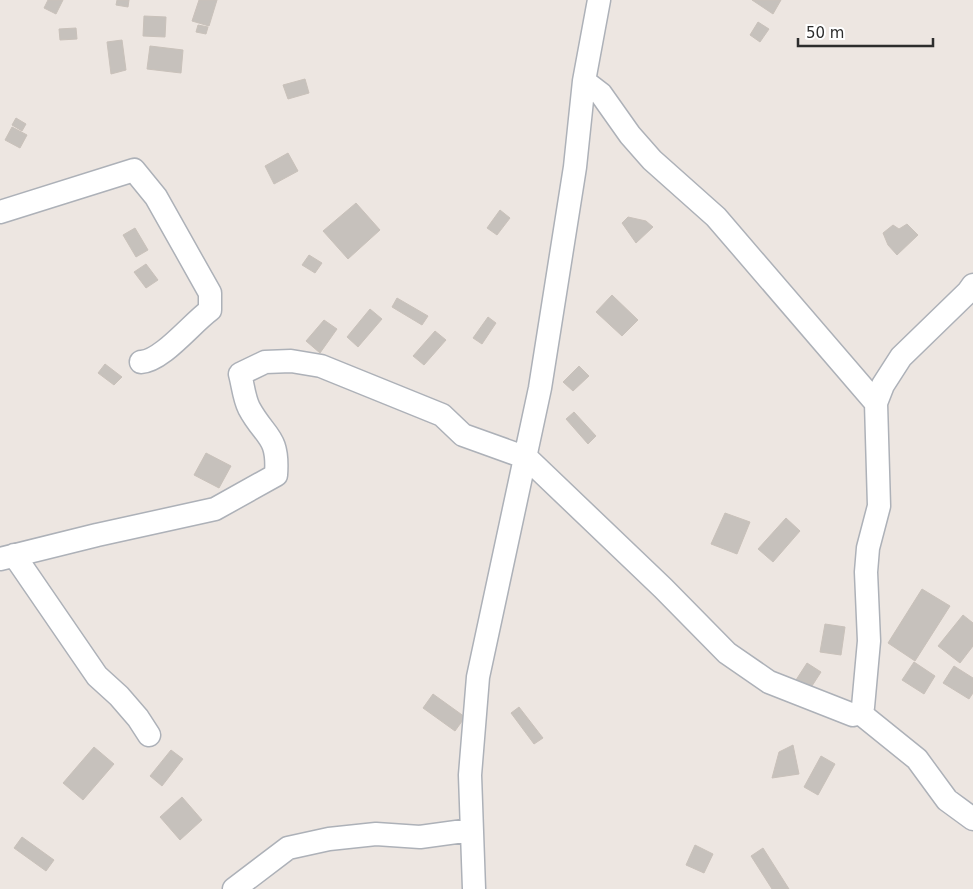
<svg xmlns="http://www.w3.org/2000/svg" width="973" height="889" font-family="'DejaVu Sans',sans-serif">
<rect width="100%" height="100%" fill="#ede6e1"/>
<path fill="#c6c1bc" stroke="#c9c1ba" d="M48,0H63L56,14L44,8Z
M117,0H129L128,7L116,5Z
M199,0H217L209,26L192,21Z
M752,0H781L773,14Z
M144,16L166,17L165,37L143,36Z
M758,22L769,29L760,42L750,35Z
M198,25L208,27L206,34L196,32Z
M76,28L77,39L60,40L59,29Z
M122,40L126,70L111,74L107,42Z
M150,46L183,50L181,73L147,69Z
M305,79L309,93L288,99L283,85Z
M16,118L26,124L22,131L12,125Z
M12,127L27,135L20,148L5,140Z
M288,153L298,171L274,184L265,166Z
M356,203L380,230L348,259L323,231Z
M500,210L510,218L497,235L487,228Z
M628,217L646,221L653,227L636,243L622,223Z
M907,224L918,235L897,255L888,245L883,233L893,225L899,229Z
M135,228L148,250L136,257L123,235Z
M309,255L322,263L315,273L302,265Z
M146,264L158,280L146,288L134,272Z
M612,295L638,320L622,336L596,312Z
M397,298L428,316L422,325L392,307Z
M370,309L382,319L358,347L347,337Z
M488,317L496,323L482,344L473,338Z
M324,320L337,329L320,353L306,341Z
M435,331L446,340L424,365L413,356Z
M105,364L122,377L114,385L98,373Z
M579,366L589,376L573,391L563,382Z
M574,412L596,436L588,444L566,419Z
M206,453L231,466L219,488L194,475Z
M725,513L750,522L737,554L711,544Z
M786,518L800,531L773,562L758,549Z
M922,589L950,606L915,661L888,643Z
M963,615L973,623V646L960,663L938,646Z
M825,624L845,627L841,655L820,652Z
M914,662L935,676L924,694L902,680Z
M807,663L821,672L810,689L796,680Z
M954,666L973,678V693L969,699L943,683Z
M433,694L465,717L455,731L423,708Z
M519,707L543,738L534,744L511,713Z
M793,745L799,774L772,778L779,752Z
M94,747L114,764L83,800L63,783Z
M171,750L183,759L162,786L150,776Z
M821,756L835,764L818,795L804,787Z
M182,797L202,820L180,840L160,817Z
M22,837L54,860L46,871L14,848Z
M695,845L713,854L704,873L686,865Z
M763,848L789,889H772L751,856Z"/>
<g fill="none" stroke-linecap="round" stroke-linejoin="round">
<g stroke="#adb1b8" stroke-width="25">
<path id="minor" d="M584,81L601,94L630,135L652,160L716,217L876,403
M0,212L134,170L156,197L210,293V310C191,324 162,361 141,362
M14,555L97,676L119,696L138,718L149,735
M0,559L97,535L215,509L276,475C279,435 265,438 249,408C244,398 243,385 240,374L265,362L291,361L321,366L442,415L463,435L527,458L663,588L727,653L769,682L853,715L860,713L863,707L869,641L866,572L868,548L879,506L876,403L883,385L901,357L968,292L973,285
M860,713L917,759L947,800L973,819
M234,889L288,848L329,839L376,834L420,837L471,830
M474,889L470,775L478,677L540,388L575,167L584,81L599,0"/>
</g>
<use href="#minor" stroke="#fff" stroke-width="22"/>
</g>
<path d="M798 38v8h135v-8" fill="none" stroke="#2d2d2d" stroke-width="2.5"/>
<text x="806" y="38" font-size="15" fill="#2d2d2d" stroke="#ffffff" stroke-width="4" paint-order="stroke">50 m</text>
</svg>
